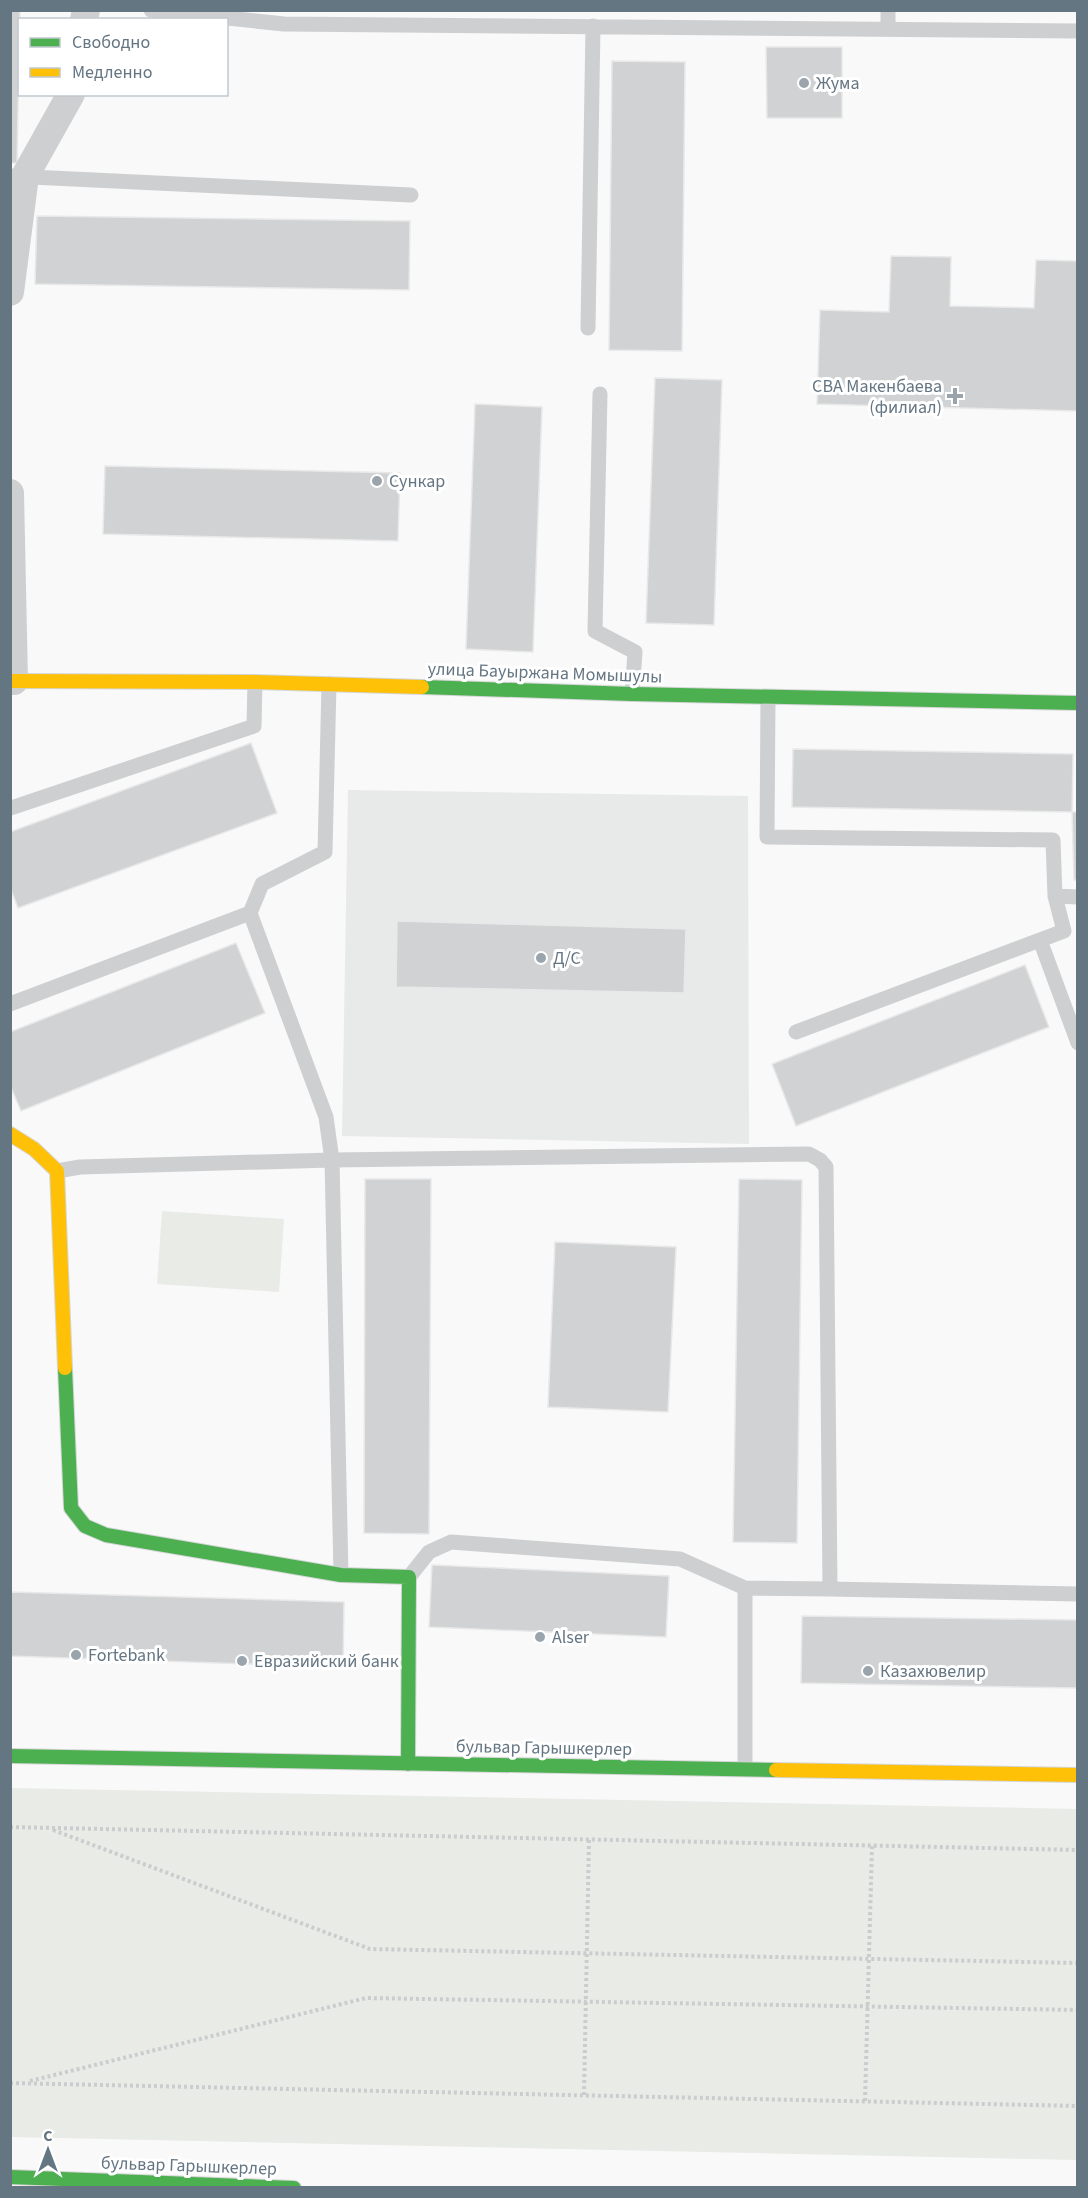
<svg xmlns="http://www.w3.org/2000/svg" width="1088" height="2198" font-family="'Source Sans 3',sans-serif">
<rect width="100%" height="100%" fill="#f9f9f9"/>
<path fill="#e8e9e9" d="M348,790L748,796L749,1144L342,1136Z"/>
<path fill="#e8ebe6" d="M162,1211L284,1219L279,1292L157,1284Z
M10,1788L1077,1809V2160L11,2137Z"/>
<path fill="#d0d2d3" stroke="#e8e8e8" stroke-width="1.5" d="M10,10H20L17,163H10Z
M766,47H842V118H767Z
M612,61L685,62L682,351L609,350Z
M37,216L410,221L409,290L35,284Z
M891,256L951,257L950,306L1034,308L1036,260L1078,261V411L817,404L820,310L889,312Z
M655,378L722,380L714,625L646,623Z
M475,404L542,407L533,652L466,649Z
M105,466L400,473L398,541L103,534Z
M251,743L277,813L18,908L10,887V832Z
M793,749L1073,754L1072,812L792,807Z
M1072,812H1078V880H1074Z
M397,921L686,929L684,993L396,987Z
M236,943L265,1013L21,1111L10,1085V1032Z
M1025,965L1049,1027L796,1126L772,1064Z
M365,1179H431L429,1534L364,1533Z
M739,1179L802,1180L797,1543L733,1542Z
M555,1242L676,1247L668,1412L548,1407Z
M432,1565L669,1576L666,1637L429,1627Z
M10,1592L344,1602L343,1667L10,1656Z
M802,1616L1078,1620V1688L801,1683Z"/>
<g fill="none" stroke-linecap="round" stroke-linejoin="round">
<g stroke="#d5d6d7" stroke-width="16">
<path id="fast" d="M422,687L632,694L1078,703
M65,1368L71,1508L85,1526L106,1535L341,1575L409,1577L408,1764
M10,1756L776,1770
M10,2177L294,2188"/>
</g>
<g stroke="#d5d6d7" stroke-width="16">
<path id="slow" d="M10,681L255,682L422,687
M10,1134L34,1149L57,1171L65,1368
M776,1770L1078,1775"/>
</g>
<path stroke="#cbcccd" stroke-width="4" stroke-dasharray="3 3" stroke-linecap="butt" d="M10,1827L1078,1850
M53,1830L370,1949L1078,1963
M30,2081L366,1998L1078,2010
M10,2083L1078,2106
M584,2095L589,1840
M865,2101L872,1846"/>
<path stroke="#cecfd0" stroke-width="15" d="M151,10L284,24L1078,31
M888,29V10
M10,176L411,195
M588,328L593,26
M600,394L595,631L635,652L632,694
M768,697L767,837L1053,840L1055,896L1078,897
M11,808L254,726L255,682
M1040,940L1078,1043
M10,1004L250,913L262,884L325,852L329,684
M796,1032L1064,931L1055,896
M57,1171L80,1167L332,1160L326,1117L250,913
M341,1575L332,1160L809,1154L820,1160L826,1167L830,1589L1078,1594
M409,1577L429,1552L451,1542L680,1559L745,1588
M745,1769V1588L830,1589"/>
<path stroke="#cecfd0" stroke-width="28" d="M84,20L86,10
M10,292L25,176L71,94
M10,493L14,681"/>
<use href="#fast" stroke="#4caf50" stroke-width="14"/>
<use href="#slow" stroke="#ffc107" stroke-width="14"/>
</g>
<g fill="#99a4ac" stroke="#fff" stroke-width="2">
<circle cx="804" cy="83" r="6"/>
<path d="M952 387h6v6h6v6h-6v6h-6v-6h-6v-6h6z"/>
<circle cx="377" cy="481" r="6"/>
<circle cx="541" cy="958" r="6"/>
<circle cx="540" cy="1637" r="6"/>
<circle cx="76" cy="1655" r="6"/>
<circle cx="242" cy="1661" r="6"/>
<circle cx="868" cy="1671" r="6"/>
</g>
<g text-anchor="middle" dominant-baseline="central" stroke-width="6" stroke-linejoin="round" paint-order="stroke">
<g font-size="18" fill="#657683" stroke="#fff" text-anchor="start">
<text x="816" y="83">Жума</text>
<text x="942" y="386" text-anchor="end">СВА Макенбаева<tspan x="942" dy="21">(филиал)</tspan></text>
<text x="389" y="481">Сункар</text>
<text x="553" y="958">Д/С</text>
<text x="552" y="1637">Alser</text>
<text x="88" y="1655">Fortebank</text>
<text x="254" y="1661">Евразийский банк</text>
<text x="880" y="1671">Казахювелир</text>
</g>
<g font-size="18" fill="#657683" stroke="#fff">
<text transform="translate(545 673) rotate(2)">улица Бауыржана Момышулы</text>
<text transform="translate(544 1748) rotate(1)">бульвар Гарышкерлер</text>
<text transform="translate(189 2166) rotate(2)">бульвар Гарышкерлер</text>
</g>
</g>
<rect width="1088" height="2198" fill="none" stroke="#657683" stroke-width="24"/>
<rect x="18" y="18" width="210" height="78" fill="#ffffff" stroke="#c1c8cd" stroke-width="1.5"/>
<rect x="30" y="38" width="30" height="9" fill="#4caf50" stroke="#c1c8cd" stroke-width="1.5"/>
<text x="72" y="48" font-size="18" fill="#657683">Свободно</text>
<rect x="30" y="68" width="30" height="9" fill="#ffc107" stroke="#c1c8cd" stroke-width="1.5"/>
<text x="72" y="78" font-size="18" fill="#657683">Медленно</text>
<g transform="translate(48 2150)" stroke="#ffffff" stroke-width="4.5" paint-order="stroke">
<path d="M0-4.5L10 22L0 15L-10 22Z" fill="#657683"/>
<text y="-9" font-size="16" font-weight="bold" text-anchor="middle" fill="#657683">С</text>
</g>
</svg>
